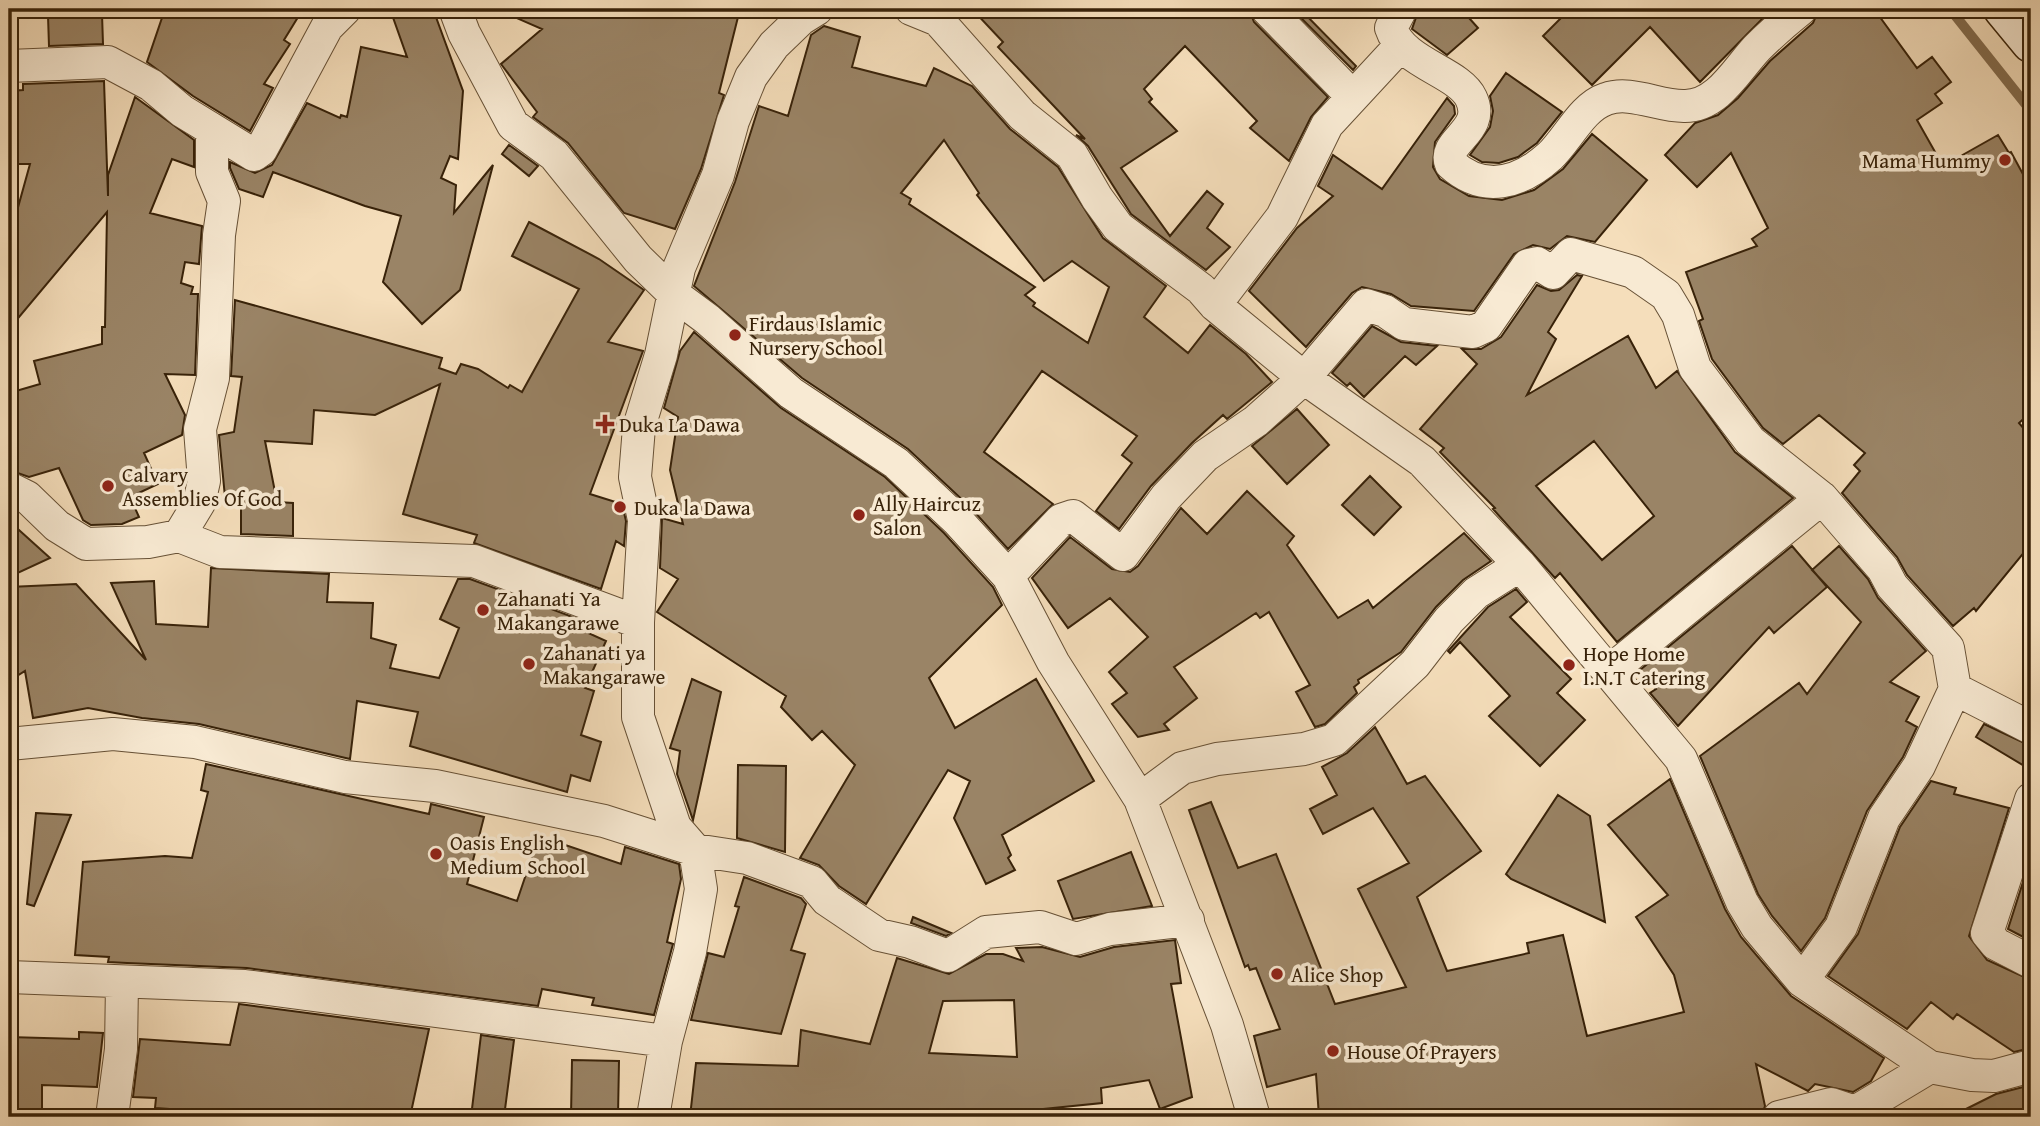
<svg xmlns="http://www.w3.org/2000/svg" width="2040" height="1126" font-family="'Gentium Book Plus',serif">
<rect width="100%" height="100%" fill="#f5debb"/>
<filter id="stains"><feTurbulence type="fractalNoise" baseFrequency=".00286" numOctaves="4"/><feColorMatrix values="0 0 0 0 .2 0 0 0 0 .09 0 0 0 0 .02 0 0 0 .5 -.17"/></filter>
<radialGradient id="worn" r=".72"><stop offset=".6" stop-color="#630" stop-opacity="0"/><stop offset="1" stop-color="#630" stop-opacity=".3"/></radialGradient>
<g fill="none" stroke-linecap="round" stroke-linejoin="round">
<path stroke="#836c4f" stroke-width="10" d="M1950,9L2031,111"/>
</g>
<path fill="#9a8466" stroke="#382209" stroke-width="2" fill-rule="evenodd" d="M168,9H303L284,40L290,44L264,84L273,88L250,131L193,96L147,62L164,12H175Z
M390,9H433L463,91L458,159L450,156L441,178L456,185L454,213L493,165L460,290L422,324L383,282L401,216L365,206L273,172L263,197L239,189L230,168V162L255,173L272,165L307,103L340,118L341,115L347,117L361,47L407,57Z
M496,9H740L719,93L724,95L701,169L675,229L624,213L568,143L533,117L537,112L501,64L542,29Z
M972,9H1249L1254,22L1328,97L1311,117L1289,161L1250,128L1257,121L1185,46L1144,89L1152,99L1149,102L1177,131L1121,168L1170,236L1207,191L1223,204L1207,228L1230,247L1206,270L1131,214L1088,146L1076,135L1085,139L998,47L1003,42Z
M1292,9H1300L1356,66L1353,70Z
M1419,9H1461L1478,28L1447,55L1412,29Z
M1570,9H1772L1700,82L1650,27L1592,85L1543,36Z
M1819,9H1874L1917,68L1932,57L1951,82L1935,94L1942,103L1917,120L1943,166L1998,135L2009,153L2011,152L2031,189V412L2019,423L2031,437V544L1976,611L1974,608L1953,626L1907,575L1897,557L1842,493L1860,471L1854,465L1865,453L1819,415L1783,444L1763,428L1712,359L1699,321L1703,319L1686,272L1757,246L1752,239L1768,228L1731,153L1697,187L1665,155L1695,123L1718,115L1738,98L1770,61L1813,23Z
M102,14L103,44L49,46L48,16Z
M824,26L860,37L852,67L926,86L934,68L972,86L1010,129L1058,167L1103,238L1166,286L1144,317L1188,353L1210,325L1246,354L1272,382L1227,419L1223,415L1192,443L1151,486L1119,529L1096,511L1132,463L1122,455L1137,436L1042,371L984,452L1053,504L1008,549L970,507L908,449L802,378L694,286L735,182L759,106L788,116L811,35ZM944,140L979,193L977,195L1044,281L1072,261L1109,287L1088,343L1033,306L1035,303L1025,295L1035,287L909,204L911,199L901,193Z
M1506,73L1562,112L1537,143L1518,157L1499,163L1482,162L1470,155L1490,127L1493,111L1490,96Z
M104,81L108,196V175L135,97L194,140V167L172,159L150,213L202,226L199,264L185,262L181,283L193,287L191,294H198L195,375L165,374L185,415L182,435L144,453L158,484L130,497L139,517L122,524L91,525L83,520L59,468L29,477L9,470V393L40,384L34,361L102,344V327H105L107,212L9,329V240L30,164H17L16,116H9V91L23,90V84Z
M1447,98L1454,106L1455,114L1435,142L1433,167L1440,179L1469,196L1502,200L1534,190L1563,169L1592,134L1647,180L1595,242L1567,236L1550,249L1533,245L1514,254L1474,311L1411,306L1391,294L1362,287L1352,293L1306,347L1249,291L1297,228L1333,196L1318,186L1333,155L1382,189Z
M509,145L538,166L529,176L502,154Z
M529,222L599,259L644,290L608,342L643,351L590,494L622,504L626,521L624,546L616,541L601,589L474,543L477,535L403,514L440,384L375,415L314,410L312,444L265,441L277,502L293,503V536L241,534V494L225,497L219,435L234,432L242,377L231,376L235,300L442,358L439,368L456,374L461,364L478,369L508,388L510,385L522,392L579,289L512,256Z
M1577,275L1582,276L1548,332L1556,339L1527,395L1628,336L1656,388L1677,371L1735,452L1793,498L1617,642L1560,573L1555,578L1493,509L1495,508L1440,452L1444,448L1420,429L1477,364L1462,349H1481L1501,337L1537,285L1551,291L1559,290ZM1594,441L1654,516L1602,560L1536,486Z
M1372,326L1401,342L1437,346L1416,365L1405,356L1364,397L1350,383L1347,386L1332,373Z
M694,332L781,408L885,477L944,533L993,587L1002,605L929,678L955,728L1036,679L1094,781L1002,835L1011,855L1008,858L1015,870L986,884L954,818L970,781L948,770L866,904L839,886L819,865L800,858L855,765L822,731L812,740L781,707L786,696L657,612L678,579L660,568L662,518L683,524L670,470L678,417L664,408L680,351Z
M1297,409L1329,445L1287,484L1252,446Z
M1370,476L1401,507L1374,535L1342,505Z
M1247,491L1294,536L1287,545L1338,618L1368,600L1373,608L1464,533L1491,561L1463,580L1436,607L1401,652L1358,680L1359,683L1354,687L1357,693L1325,724L1315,727L1296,692L1310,685L1269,612L1260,618L1256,613L1174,667L1197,698L1164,724L1169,730L1138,737L1112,704L1127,693L1109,672L1148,637L1110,598L1068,628L1032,578L1070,537L1112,569L1130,572L1138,566L1181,508L1207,534Z
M9,521L50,558L9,577Z
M1792,546L1827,587L1774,633L1769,627L1678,726L1650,693L1656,689L1640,670Z
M1839,546L1868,579L1878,598L1926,651L1890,682L1919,697L1906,721L1917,727L1903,757L1867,811L1825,918L1801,951L1772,916L1758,894L1700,756L1799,683L1807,694L1861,622L1812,570Z
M211,568L329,574L327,602L373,603L371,638L396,645L390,668L439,678L459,628L440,619L458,579H470L589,623L586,632L606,641L585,688L594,691L581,735L601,742L590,781L571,775L567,792L410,746L418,712L357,701L350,759L199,724L142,718L88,708L33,718L25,671L9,681V587L76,584L146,660L111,583L154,581L156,624L208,627Z
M1516,589L1527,602L1510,617L1571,679L1557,693L1585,720L1540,766L1489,716L1510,696L1460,642L1450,653L1448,651L1488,607Z
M692,679L721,692L693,820L677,774L680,751L670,748Z
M1984,724L2031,746V770L1976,737Z
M1375,727L1407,784L1425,776L1481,851L1417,897L1447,971L1529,953L1527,943L1563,935L1587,1036L1684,1012L1674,975L1636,917L1668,895L1608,825L1670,779L1725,909L1741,937L1791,996L1884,1058L1871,1081L1853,1092L1815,1084L1808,1091L1756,1064L1765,1106L1761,1117H1319L1316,1074L1267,1087L1254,1036L1280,1029L1256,968L1250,970L1248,965L1245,967L1189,810L1211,802L1238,868L1276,854L1335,1004L1406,987L1358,889L1409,863L1373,808L1323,834L1310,809L1337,795L1322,767L1347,753Z
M206,764L429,814L431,804L484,817L467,884L517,901L539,836L621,864L625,847L679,864L681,879L667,942L673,944L654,1015L592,1005L594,998L542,989L538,1006L247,968L127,963L108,962L109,957L75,955L83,862L165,856L192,858L208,792L201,790Z
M738,765L786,766L785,852L737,838Z
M1931,781L1956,788L1954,794L2009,808L1969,936L1987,960L2031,980V1048L2014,1052L1957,1014L1953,1019L1931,1002L1907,1029L1828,976L1858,934L1900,827Z
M1558,795L1590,816L1605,922L1511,879L1506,874Z
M36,813L71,815L34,906L27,904Z
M1131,852L1152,906L1073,919L1058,881Z
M2031,857V941L2008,929Z
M744,877L801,898L806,904L791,950L805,954L781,1034L691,1020L708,953L724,957L739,907L735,906Z
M913,917L951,933L946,936L911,923Z
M1175,940L1181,983L1171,984L1192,1097L1160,1109L1149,1080L1101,1088L1102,1103L964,1117H690L696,1063L798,1066L801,1030L870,1044L897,958L949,974L986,954H1003L1023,961L1016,948L1042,947L1080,957L1114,947ZM1014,1000L1017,1057L929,1053L943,1001Z
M239,1004L429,1029L410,1117H213V1112L155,1108L156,1098L133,1097L140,1039L230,1045Z
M79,1032L103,1033L97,1087L42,1085V1117H9V1037L79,1039Z
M481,1035L514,1040L504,1117H471Z
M572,1060L619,1061L618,1117H571Z
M2031,1085V1117H1950L1996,1094Z"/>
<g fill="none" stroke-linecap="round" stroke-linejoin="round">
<g stroke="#675136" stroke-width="34">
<path id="street" d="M455,9L464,33L513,125L554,155L638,259L676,296L707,319L791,393L896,463L957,520L1008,576L1053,662L1140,799L1227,1025L1254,1117
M911,9L938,20L1022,115L1072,155L1097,198L1118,227L1201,289L1215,305L1304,378L1422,461L1520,565L1681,759L1742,902L1757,927L1802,981L1930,1067L1972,1075L1994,1076L2031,1066
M1267,9L1352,96
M1401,9L1391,28C1402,63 1459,72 1471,98C1487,131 1441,141 1451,164C1484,194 1520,183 1550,156C1568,139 1582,107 1606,99C1631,90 1660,107 1685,106C1718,106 1737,69 1757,48C1771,34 1786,21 1801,9
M9,66L108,62L151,85L182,111L254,155L261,150L327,27L345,9
M1215,305L1282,217L1327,125L1401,45
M9,488L27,497L57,526L86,544L148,542L179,536L220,552L474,561L638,622
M179,536L199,503L204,481L200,429L213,378L219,235L224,201L212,172V130
M1008,576L1061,520L1073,516L1123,555L1166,497L1205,456L1256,421L1304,378L1366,305L1385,311L1404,324L1473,332L1486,326L1528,265L1537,263L1553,273L1571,254L1633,272L1666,295L1678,315L1695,368L1750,441L1822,498L1883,569L1892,586L1948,648L1955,689L2031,728
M1610,671L1822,498
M9,744L113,734L195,742L345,777L435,786L604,821L695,850L747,858L812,882L827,900L879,935L910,942L948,956L986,932L1040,927L1076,939L1110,929L1188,920
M1140,799L1182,768L1217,759L1304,749L1334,740L1415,664L1449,620L1476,593L1520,565
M2031,799L1987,933L1996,944L2031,962
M9,977L245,986L666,1041
M1802,981L1841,927L1884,818L1919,766L1955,689
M112,1117L121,1049L122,983
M653,1117L666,1041L690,952L701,889L695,850L675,827L638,717V622L644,520L635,477L639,427L661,355L679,268L718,175L733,121L751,77L774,45L801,19L817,9
M1779,1117L1831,1104L1855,1112L1930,1067"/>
</g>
<g stroke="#382209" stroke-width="41">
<path id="secondary" d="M2003,9L2031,43"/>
</g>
<use href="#street" stroke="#f8ead3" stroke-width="32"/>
<use href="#secondary" stroke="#f8ead3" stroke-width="38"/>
</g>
<g fill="#8f2418" stroke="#f8ead3" stroke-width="2.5">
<circle cx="2005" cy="160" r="7"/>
<circle cx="735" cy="335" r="7"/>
<path d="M601.5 413.5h7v7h7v7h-7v7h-7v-7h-7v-7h7z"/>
<circle cx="108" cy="486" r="7"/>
<circle cx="620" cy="507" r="7"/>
<circle cx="859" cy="515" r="7"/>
<circle cx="483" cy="610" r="7"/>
<circle cx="529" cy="664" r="7"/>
<circle cx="1569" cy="665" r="7"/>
<circle cx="436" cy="854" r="7"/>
<circle cx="1277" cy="974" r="7"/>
<circle cx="1333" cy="1051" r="7"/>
</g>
<g text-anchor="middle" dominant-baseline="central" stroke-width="7" stroke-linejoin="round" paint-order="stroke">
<g font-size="21" fill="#382209" stroke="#f8ead3" text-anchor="start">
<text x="1991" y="160" text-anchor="end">Mama Hummy</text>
<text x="749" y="323">Firdaus Islamic<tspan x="749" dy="24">Nursery School</tspan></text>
<text x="619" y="424">Duka La Dawa</text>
<text x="122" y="474">Calvary<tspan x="122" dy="24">Assemblies Of God</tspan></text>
<text x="873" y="503">Ally Haircuz<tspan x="873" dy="24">Salon</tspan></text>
<text x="634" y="507">Duka la Dawa</text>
<text x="497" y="598">Zahanati Ya<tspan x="497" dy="24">Makangarawe</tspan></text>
<text x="543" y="652">Zahanati ya<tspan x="543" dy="24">Makangarawe</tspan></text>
<text x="1583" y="653">Hope Home<tspan x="1583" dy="24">I.N.T Catering</tspan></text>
<text x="450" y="842">Oasis English<tspan x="450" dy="24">Medium School</tspan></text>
<text x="1291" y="974">Alice Shop</text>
<text x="1347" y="1051">House Of Prayers</text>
</g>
</g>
<rect width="2040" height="1126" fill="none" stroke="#f5debb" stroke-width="35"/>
<rect x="10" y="10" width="2019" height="1105" fill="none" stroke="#382209" stroke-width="3.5"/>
<rect x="18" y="18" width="2005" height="1091" fill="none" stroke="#382209" stroke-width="2"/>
<rect width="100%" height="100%" filter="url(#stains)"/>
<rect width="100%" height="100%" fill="url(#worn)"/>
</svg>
